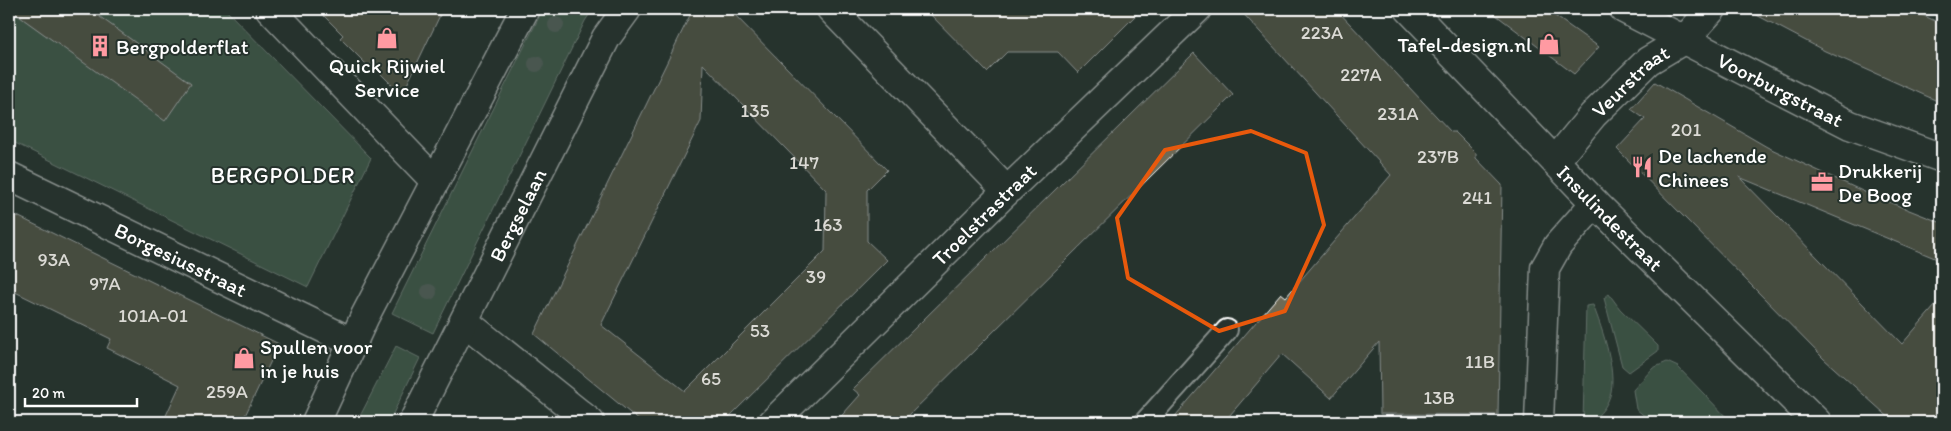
<svg xmlns="http://www.w3.org/2000/svg" width="1951" height="431" font-family="Itim,sans-serif">
<rect width="100%" height="100%" fill="#26332d"/>
<filter id="ink" filterUnits="userSpaceOnUse"><feTurbulence type="fractalNoise" baseFrequency=".02" numOctaves="2"/><feDisplacementMap in="SourceGraphic" scale="10" xChannelSelector="R" yChannelSelector="G"/><feConvolveMatrix kernelMatrix="1 2 1 2 8 2 1 2 1" color-interpolation-filters="sRGB"/></filter>
<g filter="url(#ink)">
<path fill="#53735c" stroke="#a9b9ae" d="M9,9L165,120L191,83L89,9H225L371,158L308,287L9,140Z
M543,9H593L585,21L433,333L392,313Z
M1609,294L1620,309L1658,346V351L1629,372L1622,366L1604,298Z
M1593,305C1602,329 1620,377 1608,401C1604,410 1598,416 1590,422H1583L1586,306Z
M396,346L420,358L389,422H357Z
M1667,362L1678,367L1731,422H1652L1636,409L1633,390L1653,368Z"/>
<path fill="#6e6a57" stroke="#fff" fill-rule="evenodd" d="M9,9H89L191,83L165,121Z
M317,9H443L402,95L372,65H367L340,38L343,35Z
M693,9H729L887,170L867,190V241L887,260L724,422H641L534,334ZM703,64L826,190L825,251L685,391L601,325L701,121Z
M925,9H1142L1078,73L1058,52H1007L987,72Z
M1239,9H1336L1451,132H1455L1476,153V158L1502,185L1498,415L1380,414L1379,342L1331,398L1282,354L1224,422H1170L1281,293L1286,297L1391,175Z
M1488,9H1545L1599,47L1574,74Z
M1745,9H1909L1942,24V103L1825,51Z
M1194,53L1233,95L902,422H836L860,395L853,389Z
M1655,82L1767,147L1871,195L1942,223V261L1739,177L1902,344L1942,298V422H1894L1824,359L1617,149L1645,119L1631,109Z
M9,212L279,344L242,422H163L180,385L107,348L111,339L9,289Z"/>
<g fill="none" stroke-linecap="round" stroke-linejoin="round">
<g stroke="#fff" stroke-width="24">
<path id="lane" d="M1145,422L1227,330"/>
</g>
<g stroke="#fff" stroke-width="31">
<g id="street">
<path d="M270,9L435,181"/>
<path d="M831,9L1007,191"/>
<path id="s1" d="M1409,9L1595,203L1817,422"/>
<path id="s2" d="M1624,9L1850,125L1942,158"/>
<path id="s3" d="M1556,160L1593,115L1648,61L1685,39L1712,9"/>
<path id="s4" d="M9,176L354,343"/>
<path d="M465,322L590,422"/>
<path d="M316,422L365,316L525,9"/>
<path id="s5" d="M413,422L606,38L627,9"/>
<path id="s6" d="M773,422L1007,191L1197,9"/>
<path d="M1539,422L1545,268L1558,245L1595,203"/>
</g>
</g>
<use href="#lane" stroke="#26332d" stroke-width="20"/>
<use href="#street" stroke="#26332d" stroke-width="28"/>
</g>
<g fill="#738178">
<circle cx="556" cy="25" r="8"/>
<circle cx="536" cy="64" r="8"/>
<circle cx="429" cy="292" r="8"/>
</g>
</g>
<path d="M0 0H1951V431H0ZM1251,131L1306,153L1324,225L1285,311L1219,331L1128,278L1117,218L1165,150Z" fill="#26332d" fill-opacity=".55" fill-rule="evenodd"/>
<path fill="none" stroke="#e8590c" stroke-width="4" stroke-linejoin="round" d="M1251,131L1306,153L1324,225L1285,311L1219,331L1128,278L1117,218L1165,150Z"/>
<defs>
<g id="shop-bare" transform="scale(1.725)"><path d="M-5-2.5h2.3a2.7 3.5 0 0 1 5.4 0H5L5.5 6h-11ZM-1.5-2.5h3a1.5 2.3 0 0 0-3 0Z" fill="#ff9aa2" stroke="#26332d" stroke-width="2.5" paint-order="stroke"/></g>
<g id="building-bare" transform="scale(1.725)"><path d="M-4-6H4V6H1V3H-1V6H-4ZM-2.5-4.3h1.7v1.8h-1.7ZM.8-4.3h1.7v1.8H.8ZM-2.5-1h1.7V.8h-1.7ZM.8-1h1.7V.8H.8Z" fill="#ff9aa2" stroke="#26332d" stroke-width="2.5" paint-order="stroke"/></g>
<g id="restaurant-bare" transform="scale(1.725)"><path d="M-5-6h1v4h1v-4h1v4h1v-4h1v5L-1.5 .5V6h-2V.5L-5-1ZM5-6V6H3V1.5H1.5Q1.5-4 5-6Z" fill="#ff9aa2" stroke="#26332d" stroke-width="2.5" paint-order="stroke"/></g>
<g id="office-bare" transform="scale(1.725)"><path d="M-6-3h4V-5.5h4V-3h4V5H-6ZM-1-4.5V-3h2v-1.5ZM-6 0V1H6V0Z" fill="#ff9aa2" stroke="#26332d" stroke-width="2.5" paint-order="stroke"/></g>
</defs>
<g fill-rule="evenodd">
<use href="#shop-bare" x="387" y="38"/>
<use href="#shop-bare" x="1549" y="44"/>
<use href="#building-bare" x="100" y="46"/>
<use href="#restaurant-bare" x="1642" y="167"/>
<use href="#office-bare" x="1822" y="182"/>
<use href="#shop-bare" x="244" y="358"/>
</g>
<g text-anchor="middle" dominant-baseline="central" stroke-width="4" stroke-linejoin="round" paint-order="stroke">
<g font-size="19" fill="#dbdad5">
<text x="1322" y="32">223A</text>
<text x="1361" y="74">227A</text>
<text x="755" y="110">135</text>
<text x="1398" y="113">231A</text>
<text x="1686" y="129">201</text>
<text x="1438" y="156">237B</text>
<text x="804" y="162">147</text>
<text x="1477" y="197">241</text>
<text x="828" y="224">163</text>
<text x="54" y="259">93A</text>
<text x="816" y="276">39</text>
<text x="105" y="283">97A</text>
<text x="153" y="315">101A-01</text>
<text x="760" y="330">53</text>
<text x="1480" y="361">11B</text>
<text x="711" y="378">65</text>
<text x="227" y="391">259A</text>
<text x="1439" y="397">13B</text>
</g>
<g font-size="21" fill="#fff" stroke="#26332d" text-anchor="start">
<text x="1532" y="44" text-anchor="end">Tafel-design.nl</text>
<text x="116" y="46">Bergpolderflat</text>
<text x="387" y="65" text-anchor="middle">Quick Rijwiel<tspan x="387" dy="24">Service</tspan></text>
<text x="1658" y="155">De lachende<tspan x="1658" dy="24">Chinees</tspan></text>
<text x="1838" y="170">Drukkerij<tspan x="1838" dy="24">De Boog</tspan></text>
<text x="260" y="346">Spullen voor<tspan x="260" dy="24">in je huis</tspan></text>
</g>
<g font-size="21" fill="#fff" stroke="#26332d">
<text stroke="none"><textPath href="#s3" startOffset="109">Veurstraat</textPath></text>
<text stroke="none"><textPath href="#s2" startOffset="176">Voorburgstraat</textPath></text>
<text stroke="none"><textPath href="#s5" startOffset="232">Bergselaan</textPath></text>
<text stroke="none"><textPath href="#s6" startOffset="296">Troelstrastraat</textPath></text>
<text stroke="none"><textPath href="#s1" startOffset="290">Insulindestraat</textPath></text>
<text stroke="none"><textPath href="#s4" startOffset="191">Borgesiusstraat</textPath></text>
</g>
<g font-size="22" letter-spacing="1" fill="#fff" stroke="#26332d">
<text x="283" y="175">BERGPOLDER</text>
</g>
</g>
<rect width="1951" height="431" fill="none" stroke="#26332d" stroke-width="30"/>
<rect x="15" y="15" width="1921" height="401" fill="none" stroke="#fff" stroke-width="2" filter="url(#ink)"/>
<path d="M25 398v8h112v-8" fill="none" stroke="#ffffff" stroke-width="2.5"/>
<text x="32" y="398" font-size="15" fill="#ffffff" stroke="#26332d" stroke-width="4" paint-order="stroke">20 m</text>
</svg>
